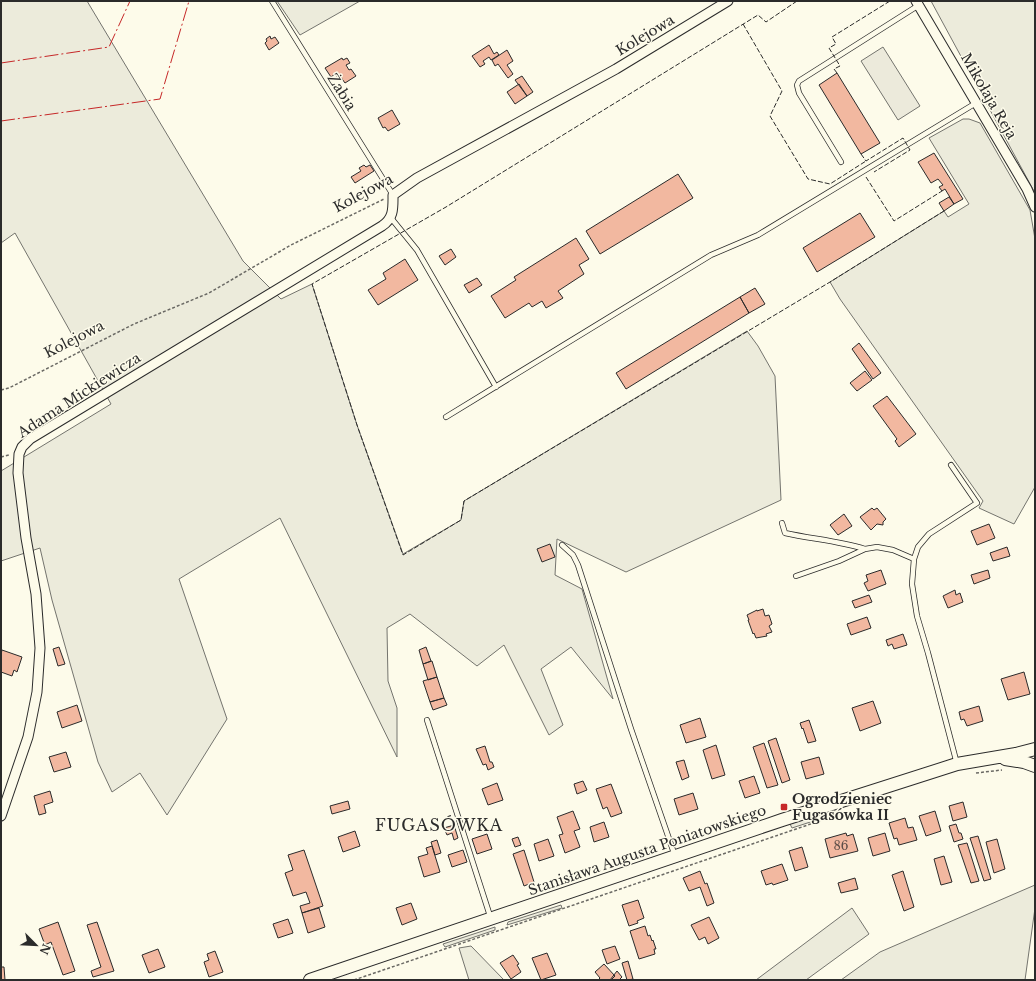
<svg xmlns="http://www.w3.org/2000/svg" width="1036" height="981" font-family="'Libre Baskerville',serif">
<rect width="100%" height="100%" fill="#fdfbea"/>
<path fill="#ecebdb" stroke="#74746e" d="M1,1H87L243,261L281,299L312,284L357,425L403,554L461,520L464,501L747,331L758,346L775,376L781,500L626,572L557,539L555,575L582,589L613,699L571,647L541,669L563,725L549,735L504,645L477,666L410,614L387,628L388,681L397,708V757L280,518L179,579L227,719L167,815L140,773L112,792L98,762L52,600L40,548L1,561V471L111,404L15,233L1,243Z
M277,1H360L300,35Z
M931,1H1035V193Z
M963,119H969L980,123L1030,210L1035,239V487L1014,524L979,508L983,501L840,299L830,282L944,211L948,217L969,204L929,138Z
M833,809L835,814L792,828L790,824Z
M1035,885V908L1025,980H841L880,952Z
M561,905L562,908L507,925L508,922Z
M852,908L869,934L806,980H756Z
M495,927V930L445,947L443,944Z
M471,946L504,980H469L459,948Z"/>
<path fill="#eceadb" stroke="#74746e" d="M883,47L920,106L898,120L861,61Z"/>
<path fill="#f2b8a0" stroke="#2b2b2b" d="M270,36L271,39L275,37L279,43L269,50L265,43L267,41L266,39Z
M489,45L494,54L497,52L499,55L491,60L489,57L483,61L485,64L480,67L472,56Z
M507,50L513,61L507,65L513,74L508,78L498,64L495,66L492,60Z
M342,58L343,60L347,58L350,63L346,65L349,70L351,69L356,76L345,83L340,76L338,78L335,74L331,77L325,68Z
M837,73L880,143L861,154L819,85Z
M522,76L533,92L527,96L515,80Z
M519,84L527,96L515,104L507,92Z
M392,110L400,124L388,131L385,127L383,128L378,118Z
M934,153L963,199L954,204L945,189L942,191L939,187L943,185L938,179L931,183L918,162Z
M364,165L366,167L370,165L374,171L355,183L351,177L361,171L359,168Z
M678,174L693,198L600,254L586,231Z
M949,197L954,204L944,211L939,203Z
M860,213L875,237L817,272L803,248Z
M576,238L589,259L579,265L584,274L558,291L563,298L546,308L542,301L532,307L529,303L505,318L491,296L516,280L514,277Z
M451,249L456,257L445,265L439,256Z
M405,259L418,280L378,305L368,290L386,279L383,273Z
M477,278L482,285L469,293L464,285Z
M755,288L765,304L749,313L740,297Z
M740,297L749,313L626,389L616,373Z
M859,343L881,373L873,379L852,349Z
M865,371L872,380L857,391L850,383Z
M887,396L916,434L899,447L895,441L897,439L873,406Z
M872,508L874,510L877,508L886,519L883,522V525L877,524L871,530L860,517Z
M844,514L852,526L838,535L830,525Z
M989,524L995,538L977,545L971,531Z
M550,544L555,557L542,562L537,549Z
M1007,547L1010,556L993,561L990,553Z
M881,570L886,584L868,591L864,583L868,581L866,575Z
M988,570L990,578L974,584L971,575Z
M955,590L956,595L960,593L963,602L948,608L943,596Z
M869,595L872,602L855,608L852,601Z
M763,609L765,616L769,615L772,624L769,626L772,632L766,634L767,636L756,638L754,633L753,634L748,620H749L747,615L757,610V611Z
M867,617L871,628L851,635L847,624Z
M903,634L907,645L894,649L892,644L888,646L886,640Z
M59,647L65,664L58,666L53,649Z
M426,647L431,661L423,664L419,650Z
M2,650L22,657L17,672L14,670L12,676L1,672V654Z
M432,661L437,677L428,680L423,664Z
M1024,672L1030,694L1008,700L1001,679Z
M437,677L444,698L430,702L423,681Z
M444,698L447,705L433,710L430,702Z
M873,701L881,723L860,731L852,708Z
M77,705L82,721L62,728L57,712Z
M979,706L983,721L967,726L964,719L961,720L959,712Z
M700,718L706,737L686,743L680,725Z
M809,720L816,741L808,743L803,728L802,729L800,723Z
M776,738L790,780L782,783L768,741Z
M764,743L778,785L767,788L753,747Z
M716,745L725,775L712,779L703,750Z
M485,746L490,762H492L494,767L488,770L486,764L483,765L476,749Z
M66,752L71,767L54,772L49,757Z
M819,757L824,774L806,779L801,762Z
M684,760L689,777L682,780L676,762Z
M754,776L760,793L745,798L739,781Z
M583,781L587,790L577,794L574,784Z
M497,783L503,800L488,805L482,789Z
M611,784L622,813L611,817L607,807L603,809L596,789Z
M50,791L53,802L44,805L46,813L39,815L34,796Z
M693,793L698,809L679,815L674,799Z
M348,801L350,809L332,814L330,806Z
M963,802L967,817L953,821L949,806Z
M573,811L580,829L574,831L580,847L565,853L559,835L563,834L557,817Z
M935,811L941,831L926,836L919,816Z
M905,818L908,828L913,827L917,840L899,845L897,838L894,839L889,823Z
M604,822L609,837L594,842L590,827Z
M956,824L959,833H961L963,839L954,842L949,826Z
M454,825L458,838L454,840L452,833L447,835L444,828Z
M355,831L360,846L343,852L338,837Z
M846,833L847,836L853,834L858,851L830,858L825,839Z
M885,833L890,851L873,856L868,838Z
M487,834L492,849L477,854L472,839Z
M978,836L991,879L984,881L970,838Z
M518,837L521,845L515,847L512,839Z
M548,839L554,856L539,861L534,844Z
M997,839L1005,869L994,873L986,842Z
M437,840L441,853L435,855L431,842Z
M967,843L979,881L971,883L958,845Z
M432,846L440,872L424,877L418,857L428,854L426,848Z
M802,847L808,867L795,871L789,851Z
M304,850L323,906L302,913L300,906L310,903L306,892L293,896L285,873L293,870L288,855Z
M463,850L467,862L452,867L448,855Z
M524,850L534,882L524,886L513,854Z
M944,856L952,882L941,885L934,859Z
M782,864L788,880L773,885L772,883L766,885L761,871Z
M700,871L705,884L707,883L714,903L707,906L700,887L689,891L683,878Z
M903,871L914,907L904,911L892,875Z
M855,878L858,889L841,893L838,883Z
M638,900L644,918L637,921L638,923L629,926L622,905Z
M411,903L417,919L402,925L396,908Z
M319,908L325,927L308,933L302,913Z
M709,917L719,938L708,944L705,937L699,940L691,925Z
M288,919L293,933L278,938L273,924Z
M58,922L75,971L63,975L51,942L45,945L39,929Z
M97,922L114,971L93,977L91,971L101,967L87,925Z
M645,926L648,936L650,935L652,941L653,940L656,949H654L655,954L639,959L630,931Z
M615,946L620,959L607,964L602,950Z
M158,949L165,967L149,973L142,955Z
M215,951L223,972L209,977L204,962L209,960L207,954Z
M547,953L556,975L541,980L532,958Z
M513,955L519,964L517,965L521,972L511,979L500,963Z
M628,961L633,979L629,980H627L622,963Z
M604,964L615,976L611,980H598L600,978L595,972Z
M1,967H4L5,980H1Z
M617,971L622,977L620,979L621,980H610Z"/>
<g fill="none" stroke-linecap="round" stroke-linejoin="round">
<g stroke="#2b2b2b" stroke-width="6">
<path id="service" d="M272,1L393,195
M841,162L799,93L797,85L799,81L919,5
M391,218L417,250L496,387
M446,417L711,255L758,235L976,103
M951,465L977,503L929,534L918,547L914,559L912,584L917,616L928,653L957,764
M782,523L785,533C812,539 839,541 865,549
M562,545L573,555L578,565L631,729L675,856
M796,576L839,561L865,549L877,547L893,550L914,559
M427,720L491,919"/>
</g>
<g stroke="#2b2b2b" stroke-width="11">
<path id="minor" d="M916,1L1027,189L1035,207
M1,816L28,737L37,692L40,648L36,594L26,538L18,473L19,454L22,447L30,439L382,226C394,218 393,208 393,195L417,178L616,69L728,1"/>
</g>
<g stroke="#2b2b2b" stroke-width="14">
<path id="secondary" d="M1005,759L1024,762L1035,766
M310,980L782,820L957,764L1016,754L1035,749"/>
</g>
<path stroke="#6a6964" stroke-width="1.5" stroke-dasharray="3 2" stroke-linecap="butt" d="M1,390L9,388L134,324L209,293L291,245L384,199
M1,457L9,455
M976,773L1002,770
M354,980L837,815"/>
<use href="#service" stroke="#fdfbea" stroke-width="4.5"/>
<use href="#minor" stroke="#fdfbea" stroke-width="9"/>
<use href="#secondary" stroke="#fdfbea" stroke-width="12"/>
<path stroke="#2b2b2b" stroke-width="1" stroke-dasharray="5 2" stroke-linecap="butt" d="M797,1L766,22L758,15L446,207L312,284L357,425L403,555L461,520L464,501L830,282L944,211
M743,24L782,91L770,116L808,179L830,184L866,161
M837,73L834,69L840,66L829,48L836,44L832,37L890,1
M861,154L866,161L903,138L910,150L874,172
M866,177L894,221L942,191"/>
<path stroke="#c62828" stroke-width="1" stroke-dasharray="14 3 2 3" stroke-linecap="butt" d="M1,63L109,47L130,1
M1,121L160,99L189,1"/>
</g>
<rect fill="#c62828" stroke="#fdfbea" stroke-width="1.5" x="780" y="803" width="8" height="8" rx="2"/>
<g text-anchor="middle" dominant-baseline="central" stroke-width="3" stroke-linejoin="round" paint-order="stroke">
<g font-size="12" fill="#5d4e48">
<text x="841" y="845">86</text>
</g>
<g font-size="14" fill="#2b2b2b" stroke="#fdfbea">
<text transform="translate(645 35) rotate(-31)">Kolejowa</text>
<text transform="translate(342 92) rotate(58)">Żabia</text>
<text transform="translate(989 96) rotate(60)">Mikołaja Reja</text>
<text transform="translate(363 193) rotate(-28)">Kolejowa</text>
<text transform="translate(74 339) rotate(-27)">Kolejowa</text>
<text transform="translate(79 395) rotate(-33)">Adama Mickiewicza</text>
<text transform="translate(647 850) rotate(-19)">Stanisława Augusta Poniatowskiego</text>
</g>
<g font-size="14" font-weight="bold" fill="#2b2b2b" stroke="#fdfbea" text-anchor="start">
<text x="792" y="799">Ogrodzieniec<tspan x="792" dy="16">Fugasówka II</tspan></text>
</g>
<g font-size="16" letter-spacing="1" fill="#2b2b2b" stroke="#fdfbea">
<text x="439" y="825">FUGASÓWKA</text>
</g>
</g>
<rect width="1036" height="981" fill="none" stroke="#2b2b2b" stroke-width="4"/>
<g transform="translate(36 945) rotate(114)" stroke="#fdfbea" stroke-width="3" paint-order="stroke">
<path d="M0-3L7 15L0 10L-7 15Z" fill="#2b2b2b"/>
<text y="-6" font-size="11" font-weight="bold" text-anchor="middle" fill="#2b2b2b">N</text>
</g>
</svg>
